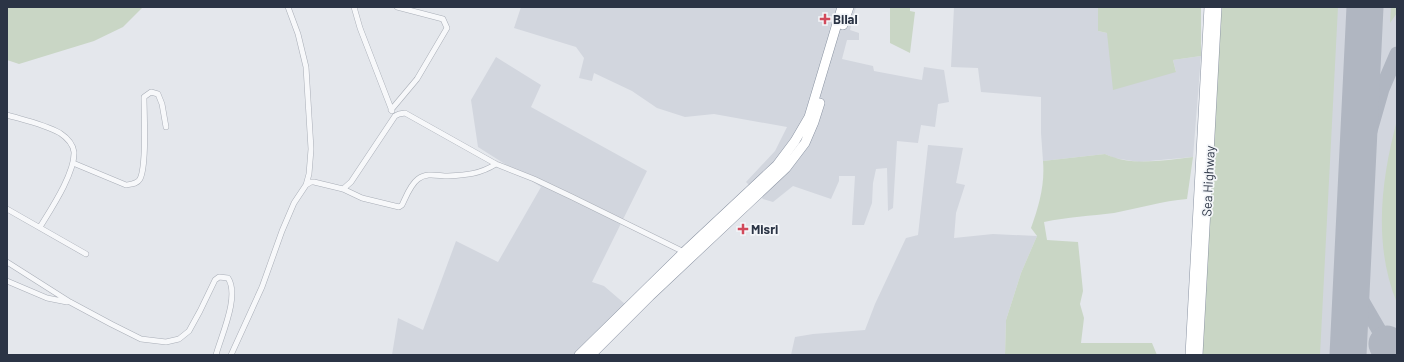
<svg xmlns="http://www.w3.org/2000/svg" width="1404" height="362" font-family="Barlow,sans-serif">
<rect width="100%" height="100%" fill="#e4e7ec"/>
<path fill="#d2d6de" d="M521,7H856L850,30L859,33V40H847L842,59L873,66L874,71L922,80L924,67L944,70L949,102L938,104L935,127L921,125L918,143L897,141L893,208L888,211L887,168L876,169L873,183L872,203L864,225H852L855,176H839V181L831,199L793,186L773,202L763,199L746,182L775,151L787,127L714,114L685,117L657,108L632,91L594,73L592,81L579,78L584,58L576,47L514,28Z
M954,7H1098V31L1107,33L1176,72L1173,60L1201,56L1193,157L1139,162L1114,158L1105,154L1043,161L1041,133V97L981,92L978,68L951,67Z
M1223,7H1397V355H1203Z
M496,57L541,85L531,107L647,171L592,282L604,286L625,304L573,355H392L398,318L423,330L456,241L498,262L541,187L478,147L471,100Z
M928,145L963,148L956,183L965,185L956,213L954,238L993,234L1037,236L1021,273L1006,320L1005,355H791L795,337L813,334L865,330L875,304L906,238L918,235Z"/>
<path fill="#c9d6c5" d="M7,7H143L123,27L94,41L19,64L7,60Z
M890,7H910V11L915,12L910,53L890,43Z
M1098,7H1201V56L1173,60L1176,72L1113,90L1107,33L1098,31Z
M1217,7H1338L1320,355H1198Z
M1391,7H1397V13L1390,23Z
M1397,120V303C1373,245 1381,180 1397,120Z
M1105,154C1133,167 1164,160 1193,157L1187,199C1163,201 1139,208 1114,213C1091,216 1067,217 1044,222L1047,240L1078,242L1083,291L1080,304L1084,318L1081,343H1152L1157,355H1005L1006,320L1021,273L1037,236L1031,228C1039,206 1045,185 1043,161Z"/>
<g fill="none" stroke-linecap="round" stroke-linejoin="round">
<path stroke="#b0b6c1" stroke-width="15" d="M1354,227L1359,206L1364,152L1382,89L1397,54
M1351,282L1387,344"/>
<path stroke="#b0b6c1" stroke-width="37" d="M1387,344L1395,355
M1348,355L1365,7"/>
<g stroke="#a9aeb7" stroke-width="6">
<path id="street" d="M354,7L360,28L392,111
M391,110L417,79L447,28L443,19L397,7
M7,115C24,120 44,124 60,133C66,137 73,144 74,152C75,173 51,209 40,227
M73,163L126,185C132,184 137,184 140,179C147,165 144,114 144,97L151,92L158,94L162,104L166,127
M306,185L311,182H314L343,189L362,198L399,207L402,205C406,197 410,185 418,179C427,172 438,176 448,176C467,175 480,174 496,164
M343,189L351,182L395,116L399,114L405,113L496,164L534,179L572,197L684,252
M7,209L86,254
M7,262L70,302L111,324L141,339L166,342L179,339L189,331L200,311L215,280L219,277L228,278C240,296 221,336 216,355
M7,281L47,298L67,302
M231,355L262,287L282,231L294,203L306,185L309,174L311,149L306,67L298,34L288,7"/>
</g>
<g stroke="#8b94a3" stroke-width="10">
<path id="highway" d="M843,25L849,7
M579,355L684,252L777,165L795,141L809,117L842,7
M591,355L650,296L786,168L805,143L814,122L820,103
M1190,355L1209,7
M1198,355L1217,7"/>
</g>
<use href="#street" stroke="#f7f8fa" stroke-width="5"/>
<use href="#highway" stroke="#fff" stroke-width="9"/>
</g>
<g fill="#d1495b" stroke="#f4f6f9" stroke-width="1.5">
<path d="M823 13h4v4h4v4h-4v4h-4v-4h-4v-4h4z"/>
<path d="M741 223h4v4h4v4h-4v4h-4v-4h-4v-4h4z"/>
</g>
<g text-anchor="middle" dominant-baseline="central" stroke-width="3.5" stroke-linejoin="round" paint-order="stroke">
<g font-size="13" font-weight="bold" fill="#2b3445" stroke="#f4f6f9" text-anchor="start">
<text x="833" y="19">Bilal</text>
<text x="751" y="229">Misri</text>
</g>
<g font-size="13" fill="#2b3445" stroke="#f4f6f9">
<text transform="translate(1208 181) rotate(-87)">Sea Highway</text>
</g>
</g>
<rect width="1404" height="362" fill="none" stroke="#2b3445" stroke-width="16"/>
</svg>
